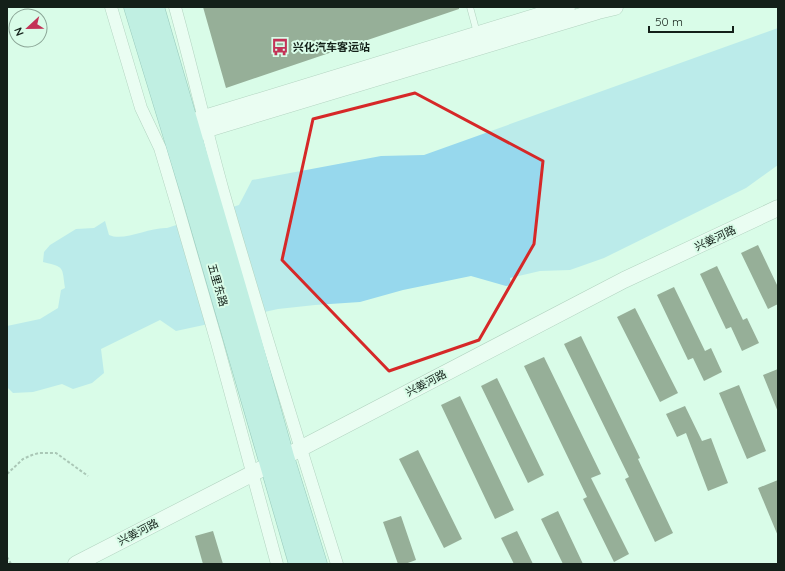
<svg xmlns="http://www.w3.org/2000/svg" width="785" height="571" font-family="Quicksand,'Noto Sans SC',sans-serif">
<rect width="100%" height="100%" fill="#d9fce8"/>
<path fill="#97d8ed" d="M778,28V165L746,188L604,258L570,270L540,271L510,278L511,285L506,286L471,276L403,290L360,302L315,305L278,309L176,331L160,320L101,349L104,373L92,383L73,389L62,384L33,392L13,393L7,387V326L40,319L58,308L61,290L65,288C62,267 65,267 43,262L44,252L50,245L76,229L94,228L105,221L109,235C124,242 149,227 167,228L239,205L252,180L381,156L424,155Z"/>
<path fill="#455239" d="M203,7H459V9L226,88Z
M758,245L778,287V304L768,309L741,253Z
M717,266L743,320L747,318L759,343L742,351L731,327L726,329L700,274Z
M674,287L705,351L711,348L722,372L704,381L693,358L688,360L657,295Z
M635,308L678,393L660,402L617,317Z
M581,336L640,458L638,459L673,533L655,542L625,479L629,477L564,344Z
M544,357L601,474L591,478L629,554L614,562L583,499L587,497L524,366Z
M778,369V412L763,375Z
M497,378L544,475L528,483L481,386Z
M739,385L766,451L747,459L719,393Z
M460,396L514,510L495,519L441,405Z
M685,406L702,441L711,438L728,483L708,491L686,433L677,437L666,414Z
M418,450L462,539L444,548L399,459Z
M778,480V536L758,488Z
M558,511L583,564H563L541,519Z
M401,516L416,560L405,564H398L383,522Z
M213,531L223,564H203L195,536Z
M517,531L533,564H514L501,538Z"/>
<g fill="none" stroke-linecap="round" stroke-linejoin="round">
<g stroke="#84a492" stroke-width="7">
<path id="service" d="M470,7L477,33"/>
</g>
<g stroke="#84a492" stroke-width="13">
<path id="minor" d="M111,7L141,108L160,148L177,205L217,343L277,564
M175,7C192,68 206,130 223,191C259,316 298,440 337,564"/>
</g>
<g stroke="#84a492" stroke-width="17">
<path id="tertiary" d="M188,123L567,7
M191,134L598,11L615,7
M76,564L269,465L624,280L778,208"/>
</g>
<g stroke="#498e88" stroke-width="21">
<path id="primary" d="M134,7L193,200L299,564
M154,7L249,332L284,457L317,564"/>
</g>
<path stroke="#71887b" stroke-width="2" stroke-dasharray="3 2" stroke-linecap="butt" d="M7,474L23,459L32,455L39,453H56L88,476
M7,557L11,564"/>
<use href="#service" stroke="#fff" stroke-width="6"/>
<use href="#minor" stroke="#fff" stroke-width="12"/>
<use href="#tertiary" stroke="#fff" stroke-width="16"/>
<use href="#primary" stroke="#a3dfdb" stroke-width="20"/>
</g>
<path d="M0 0H785V571H0ZM415,93L543,161L534,244L479,340L389,371L282,260L313,119Z" fill="#d9fce8" fill-opacity=".55" fill-rule="evenodd"/>
<path fill="none" stroke="#d62828" stroke-width="3" stroke-linejoin="round" d="M415,93L543,161L534,244L479,340L389,371L282,260L313,119Z"/>
<defs>
<g id="bus-bare" transform="scale(1.38)"><path d="M-5-6H5V4H4V6H2V4H-2V6H-4V4H-5ZM-3.5-4V0h7V-4ZM-3.5 1.2v1.5H-2V1.2ZM2 1.2v1.5H3.5V1.2Z" fill="#c33357" stroke="#d9fce8" stroke-width="2.5" paint-order="stroke"/></g>
</defs>
<g fill-rule="evenodd">
<use href="#bus-bare" x="280" y="47"/>
</g>
<g text-anchor="middle" dominant-baseline="central" stroke-width="4" stroke-linejoin="round" paint-order="stroke">
<g font-size="11" font-weight="bold" fill="#142019" stroke="#d9fce8" text-anchor="start">
<text x="293" y="47">兴化汽车客运站</text>
</g>
<g font-size="11" fill="#142019" stroke="#d9fce8">
<text transform="translate(715 238) rotate(-25)">兴姜河路</text>
<text transform="translate(218 285) rotate(74)">五里东路</text>
<text transform="translate(426 383) rotate(-27)">兴姜河路</text>
<text transform="translate(138 532) rotate(-27)">兴姜河路</text>
</g>
</g>
<rect width="785" height="571" fill="none" stroke="#142019" stroke-width="16"/>
<g transform="translate(28 28) rotate(248)"><circle r="19" fill="#d9fce8" stroke="#8aa495"/>
<path d="M0-3L7 15L0 10L-7 15Z" fill="#c33357"/>
<text y="-6" font-size="11" font-weight="bold" text-anchor="middle" fill="#142019">N</text>
</g>
<path d="M649 26v6h84v-6" fill="none" stroke="#142019" stroke-width="2"/>
<text x="655" y="26" font-size="12" fill="#142019" stroke="#d9fce8" stroke-width="3" paint-order="stroke">50 m</text>
</svg>
